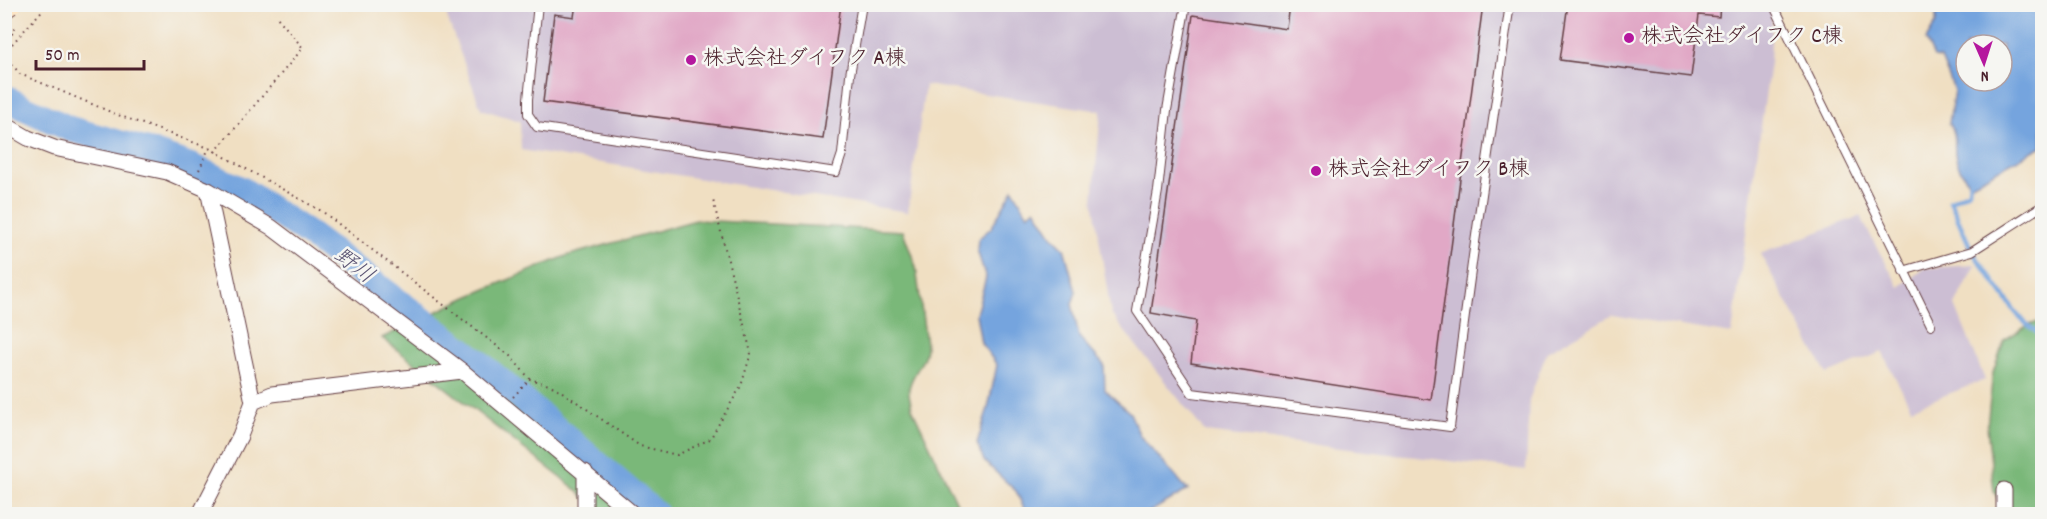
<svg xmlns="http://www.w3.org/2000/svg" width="2047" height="519" font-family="Dekko,'Klee One',sans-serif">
<rect width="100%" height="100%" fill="#f6f6f2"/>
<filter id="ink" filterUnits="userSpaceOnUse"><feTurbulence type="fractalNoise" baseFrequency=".0167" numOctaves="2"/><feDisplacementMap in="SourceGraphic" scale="12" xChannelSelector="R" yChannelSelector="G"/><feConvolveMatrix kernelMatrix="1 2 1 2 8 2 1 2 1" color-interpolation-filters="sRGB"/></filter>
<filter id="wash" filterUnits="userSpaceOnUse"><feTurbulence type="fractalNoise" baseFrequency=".008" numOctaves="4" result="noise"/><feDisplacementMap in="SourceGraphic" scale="24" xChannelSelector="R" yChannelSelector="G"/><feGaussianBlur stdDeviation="1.35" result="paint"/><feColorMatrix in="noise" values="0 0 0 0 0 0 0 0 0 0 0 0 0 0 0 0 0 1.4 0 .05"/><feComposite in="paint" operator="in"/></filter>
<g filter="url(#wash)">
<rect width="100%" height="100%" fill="#f0dfc2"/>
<path fill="#ccbed3" d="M448,4L1773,5L1770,63L1732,334L1612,315L1547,352L1529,400L1526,470L1205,432L1111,314L1093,200L1101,111L925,85L908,212L521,150L520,121L481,109L447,17Z
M1860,216L1899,287L1925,268L1976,265L1955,305L1985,380L1911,408L1882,352L1827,374L1760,254Z"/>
<path fill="#7ab879" stroke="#626c52" stroke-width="1.5" d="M696,220L903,231L916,267L926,344C927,363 912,371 909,389C908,394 911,402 912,408L962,514H600L578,491L382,338L467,297L566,256Z
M2042,322V514H2005L1994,491L1987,426L1993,373L2004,340L2032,323Z"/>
<path fill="#74a4de" stroke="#5f6284" stroke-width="1.5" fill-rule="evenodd" d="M1946,5L2041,4L2042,7V146L1970,185C1965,177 1958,168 1956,159C1952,144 1959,137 1949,123L1954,90L1941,58L1934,57L1926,40L1936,23V11H1943ZM1966,45H2002V81H1966Z
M1013,189L1028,215L1035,209L1053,237L1064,248L1076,292L1072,304L1079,337L1104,365L1105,390L1130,413L1140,436L1188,490L1146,514H1027L1016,491L984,461L977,443L988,408L997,365L981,343L976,314L986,278L977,250L978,239L991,228Z"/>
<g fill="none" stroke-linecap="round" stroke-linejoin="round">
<path stroke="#74a4de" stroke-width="4.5" d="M1970,179L1969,191L1950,201L1972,251L2020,318L2042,337"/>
<path stroke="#74a4de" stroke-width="26" d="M4,97L25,108L70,129L151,152L191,166L243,190L310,235L476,360L656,514"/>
</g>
<g id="blocks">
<path fill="#e1a8c6" d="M576,4H841L823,139L543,102L554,14L574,17Z
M1290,4H1483L1431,400L1191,363L1196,321L1151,313L1193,15L1287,29Z
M1568,4H1720L1719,17L1699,15L1691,77L1560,60Z"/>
</g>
</g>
<g filter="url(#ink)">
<use href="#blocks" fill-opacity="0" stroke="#633c42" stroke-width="1.5"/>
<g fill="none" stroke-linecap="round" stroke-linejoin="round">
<g stroke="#633c42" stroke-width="10">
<path id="lane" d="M538,4L528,99V114L537,127L836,172L842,154L850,75L862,4
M1186,4L1167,110L1158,191L1137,311L1192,393L1450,427L1473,256L1510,4
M1251,4H1257
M1773,4L1931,325
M1903,271L1972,251L2042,206"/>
</g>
<g stroke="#633c42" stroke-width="17">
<path id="street" d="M4,124L28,138L54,148L167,172L208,190L271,227L462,371L633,514
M253,402L272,394L462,371
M2004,490V514
M200,514L240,436L253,402L208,190
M585,514V472"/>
</g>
<path stroke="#633c42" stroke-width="2" stroke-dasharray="1.5 4.5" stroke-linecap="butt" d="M5,51L14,29V23
M4,53L48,4
M4,55L20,74L118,115L209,148L323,212L510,356L530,379L555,387L640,446L677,455L710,439L741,386L751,353L713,200
M215,152L303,48L277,17
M199,170L209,148
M513,397L530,379"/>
<use href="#lane" stroke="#fff" stroke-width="8"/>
<use href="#street" stroke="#fff" stroke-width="15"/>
<g stroke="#633c42" stroke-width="23" stroke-linecap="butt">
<path id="secondary-bridge" d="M4,8L10,4"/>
</g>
<use href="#secondary-bridge" stroke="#fde5c5" stroke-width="21"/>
</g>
</g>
<g fill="#b5179e" stroke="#f6f6f2" stroke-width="2">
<circle cx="1629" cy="38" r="6"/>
<circle cx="691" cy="60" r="6"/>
<circle cx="1316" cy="171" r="6"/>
</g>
<g text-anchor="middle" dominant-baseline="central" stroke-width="5" stroke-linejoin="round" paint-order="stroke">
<g font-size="21" fill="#4a1f2b" stroke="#f6f6f2" text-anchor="start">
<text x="1641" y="38">株式会社ダイフク C棟</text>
<text x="703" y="60">株式会社ダイフク A棟</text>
<text x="1328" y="171">株式会社ダイフク B棟</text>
</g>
<g font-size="22" font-style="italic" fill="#5b5473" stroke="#f6f6f2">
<text transform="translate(353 267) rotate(37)">野川</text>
</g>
</g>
<rect width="2047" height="519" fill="none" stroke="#f6f6f2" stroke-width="24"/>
<g transform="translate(1984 63) rotate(177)"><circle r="28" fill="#f6f6f2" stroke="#b1a0a2" stroke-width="1.5"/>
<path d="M0-4.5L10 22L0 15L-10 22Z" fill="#b5179e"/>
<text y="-9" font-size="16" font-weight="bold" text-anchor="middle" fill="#4a1f2b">N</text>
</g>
<path d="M36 60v9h108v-9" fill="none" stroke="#4a1f2b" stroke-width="3"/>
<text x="45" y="60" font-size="18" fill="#4a1f2b" stroke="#f6f6f2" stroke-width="4.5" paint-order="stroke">50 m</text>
</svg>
